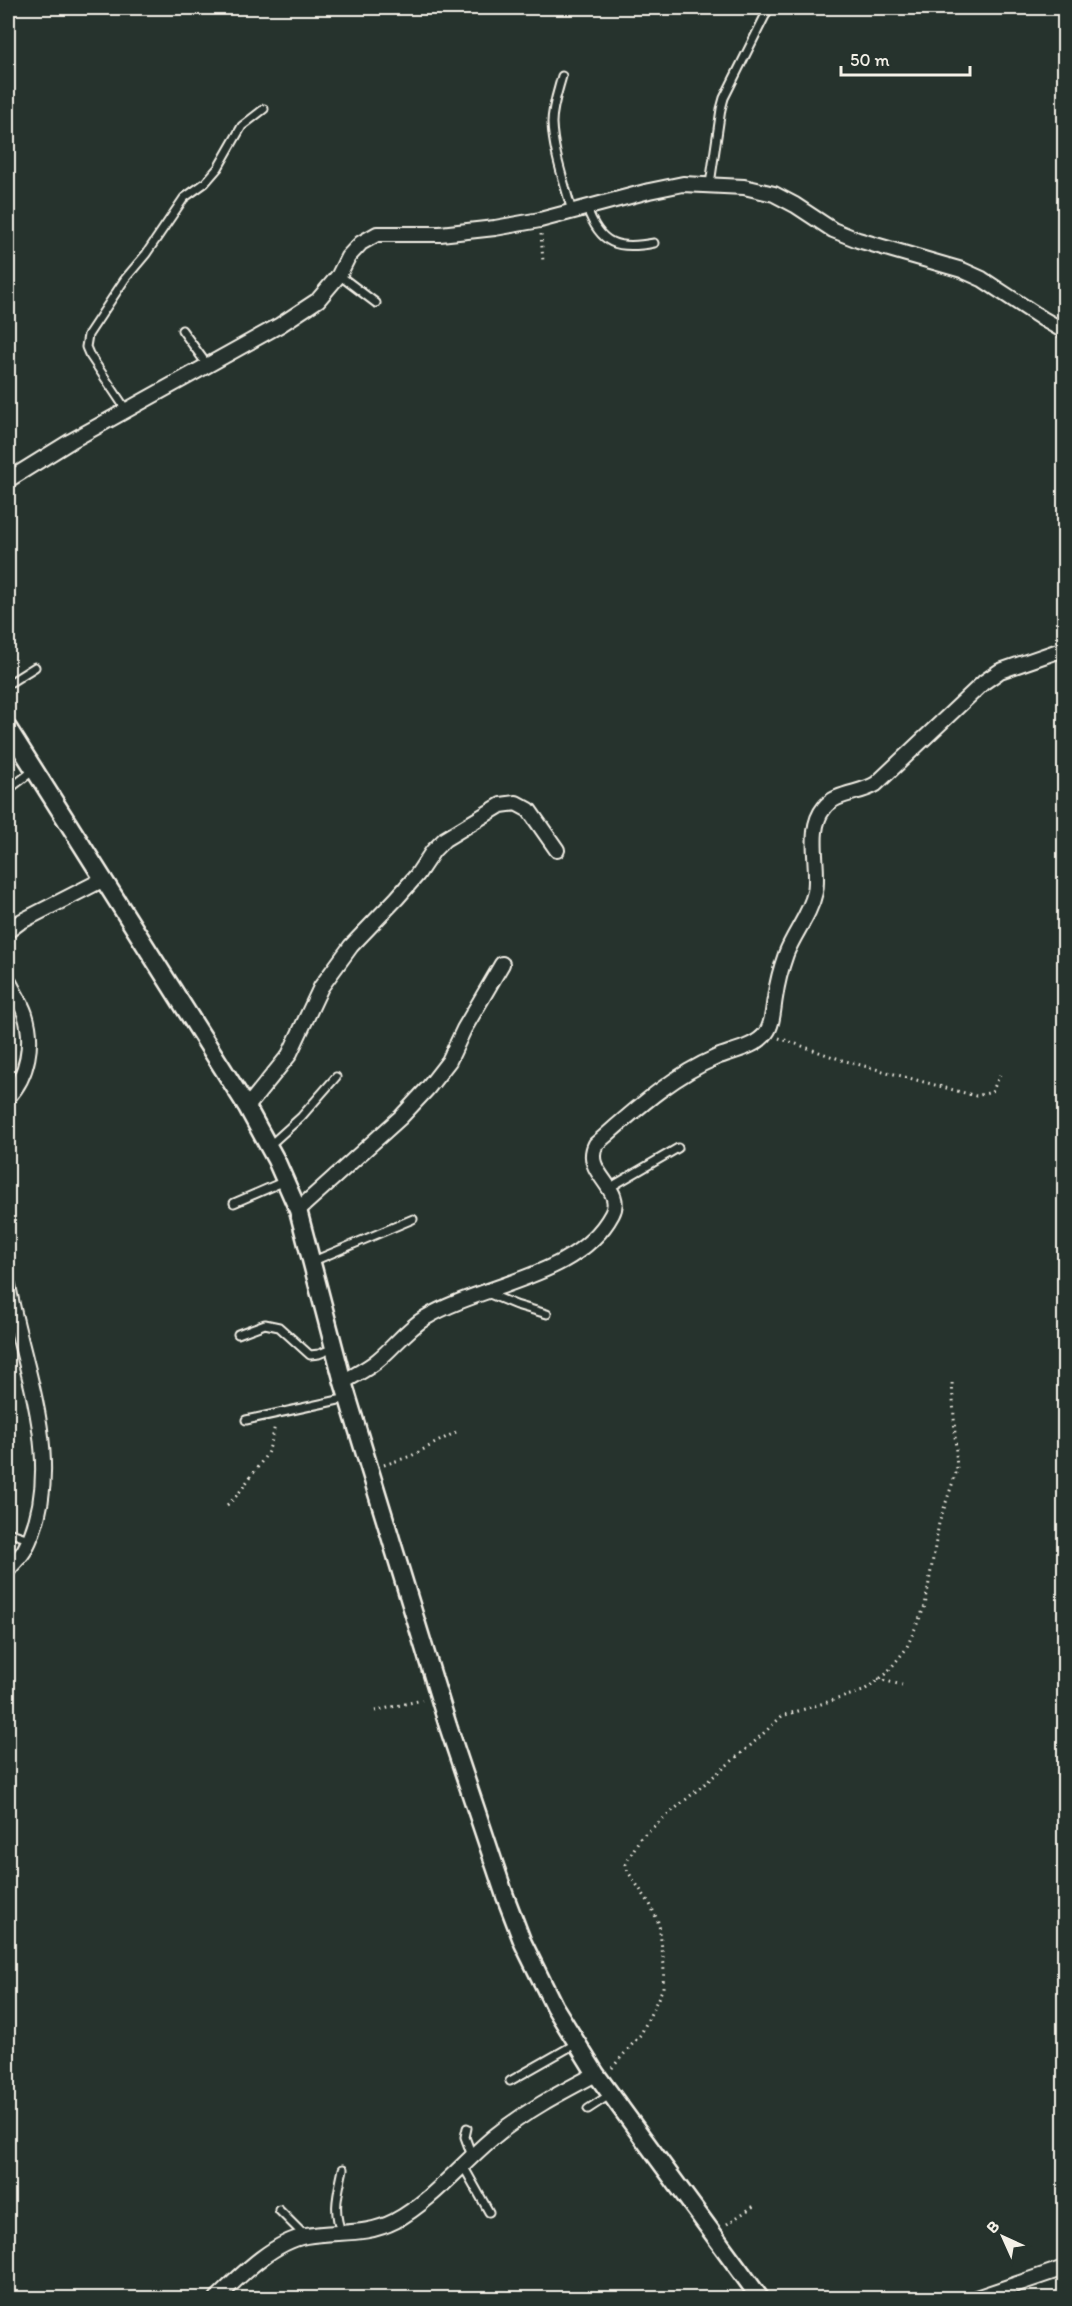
<svg xmlns="http://www.w3.org/2000/svg" width="1072" height="2306" font-family="Itim,sans-serif">
<rect width="100%" height="100%" fill="#26332d"/>
<filter id="ink" filterUnits="userSpaceOnUse"><feTurbulence type="fractalNoise" baseFrequency=".0167" numOctaves="2"/><feDisplacementMap in="SourceGraphic" scale="12" xChannelSelector="R" yChannelSelector="G"/><feConvolveMatrix kernelMatrix="1 2 1 2 8 2 1 2 1" color-interpolation-filters="sRGB"/></filter>
<g filter="url(#ink)">
<g fill="none" stroke-linecap="round" stroke-linejoin="round">
<g stroke="#f4f1e8" stroke-width="11">
<path id="service" d="M562,76C558,91 552,107 552,123C553,152 565,184 572,212
M710,184L721,109L724,98L769,8
M587,208C600,245 618,250 654,243
M339,275L376,303
M182,330L208,366
M127,411L89,354L86,347L88,335L125,279L146,254L184,198L205,183L218,168L242,126L264,109
M8,684L35,667
M8,790L34,770
M270,1145L301,1117L336,1077
M609,1188L678,1148
M234,1203L285,1181
M311,1262L413,1219
M487,1293L516,1305L547,1314
M238,1334L265,1324L279,1327L310,1355L319,1354L334,1348
M246,1420L348,1398
M8,1532L29,1539
M510,2081L577,2043
M588,2109L611,2094
M467,2128L465,2137L472,2156
M462,2164L489,2212
M279,2210L305,2236
M342,2234C332,2210 338,2194 343,2169"/>
</g>
<g stroke="#f4f1e8" stroke-width="18">
<path id="minor" d="M8,480L71,441L280,325L318,300L339,275L348,257L361,243L377,234H440L495,228L540,220L649,191L683,184L744,187L774,194L795,205L833,230L858,240L962,270L982,279L1043,319L1064,331
M8,931L20,922L104,879
M8,980C13,991 21,1002 25,1014C34,1042 28,1076 8,1097
M247,1107L289,1055L321,987L351,946L397,898L417,875L433,851L445,839L501,805L516,803L529,810L557,850
M298,1210L401,1117L428,1088L449,1061L464,1029L502,964
M8,1285C23,1369 68,1467 25,1549C21,1557 13,1563 8,1570
M343,1382C354,1375 368,1369 378,1360C394,1347 407,1329 425,1318C483,1283 578,1278 612,1214C626,1188 581,1173 596,1144C634,1111 670,1077 717,1057C732,1051 756,1047 766,1033C773,1024 773,1009 775,998C777,984 781,968 786,954C794,933 810,915 815,892C820,866 806,830 824,808C836,792 860,794 876,784L984,682L1000,671L1064,649
M217,2298C240,2276 273,2242 306,2236C337,2230 364,2237 395,2221C433,2200 462,2163 495,2136C527,2110 560,2093 596,2074
M976,2298L1064,2268"/>
</g>
<g stroke="#f4f1e8" stroke-width="21">
<path id="tertiary" d="M8,728L247,1107L276,1160L298,1210L343,1382L448,1726L505,1896L523,1943L554,2006L596,2074L760,2298"/>
</g>
<path stroke="#f4f1e8" stroke-width="3" stroke-dasharray="1.5 4.5" stroke-linecap="butt" d="M541,234L543,262
M779,1038L842,1060L976,1096L992,1092L1000,1075
M384,1465L411,1456L456,1432
M227,1505C238,1496 243,1487 251,1476C268,1453 270,1453 275,1424
M878,1679L902,1685
M375,1711L422,1700
M612,2068L641,2034L663,1988L664,1965L659,1924L650,1904L628,1872L626,1864L640,1838L751,1745L782,1716L863,1691L886,1674L906,1649L925,1606L939,1523L957,1470L952,1382
M727,2224L754,2206"/>
<use href="#service" stroke="#26332d" stroke-width="7"/>
<use href="#minor" stroke="#26332d" stroke-width="14"/>
<use href="#tertiary" stroke="#26332d" stroke-width="16"/>
</g>
</g>
<rect width="1072" height="2306" fill="none" stroke="#26332d" stroke-width="30"/>
<rect x="15" y="15" width="1042" height="2276" fill="none" stroke="#f4f1e8" stroke-width="2" filter="url(#ink)"/>
<g transform="translate(1003 2237) rotate(315)" stroke="#26332d" stroke-width="4.5" paint-order="stroke">
<path d="M0-4.5L10 22L0 15L-10 22Z" fill="#f4f1e8"/>
<text y="-9" font-size="16" font-weight="bold" text-anchor="middle" fill="#f4f1e8">B</text>
</g>
<path d="M841 66v9h129v-9" fill="none" stroke="#f4f1e8" stroke-width="3"/>
<text x="850" y="66" font-size="18" fill="#f4f1e8" stroke="#26332d" stroke-width="4.5" paint-order="stroke">50 m</text>
</svg>
